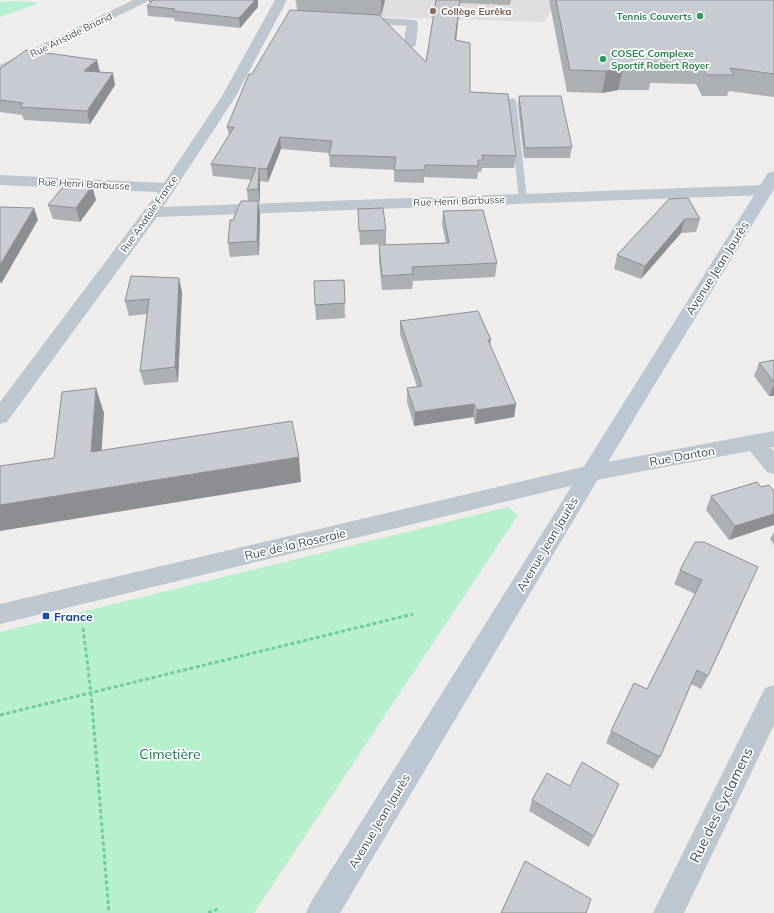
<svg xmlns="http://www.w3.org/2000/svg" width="774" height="913" font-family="Mulish,sans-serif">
<rect width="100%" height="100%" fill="#efecec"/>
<path fill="#e0ddde" d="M294,0H562L557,2L544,22L321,15L298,9Z"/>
<path fill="#b7f0cd" d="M24,1L39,3L0,17V2Z
M508,507L518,515L254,913H0V632Z"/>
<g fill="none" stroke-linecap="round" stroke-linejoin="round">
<path stroke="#6ece9e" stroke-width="3" stroke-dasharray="4 2.5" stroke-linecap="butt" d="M83,628L91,693L109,913
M0,715L413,614
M208,913L218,909"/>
<path fill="#bcc7cf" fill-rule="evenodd" d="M512,98L516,100L527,199L523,201L519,199L508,100Z"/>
<path fill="#bcc7cf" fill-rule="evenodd" d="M133,0H148L146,2L0,74V65Z
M275,0H287L236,96L163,207L765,185L770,187L773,190L770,193L765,195L157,217L7,422L0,424V402L158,192L0,185V175L164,183L222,96Z
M357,16L416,20L418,23L416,44L414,47H406L404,44L406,26L353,22L351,20L353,18Z
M774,431V447H770L774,451V474L767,472L750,451L591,481L0,624V604L591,465Z
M774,685V725L684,913H653L765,688Z"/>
<path fill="#bbc8d4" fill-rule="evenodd" d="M774,171V189L638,412L340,913H306L311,902L766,176L768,173Z"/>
</g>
<path fill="#acafb4" d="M148,0H258V7L240,28L175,21L174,18L148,16L147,6L151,2H149Z
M296,0H385L381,16H380L426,62L436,0H511L510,5L460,3L456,40L470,92L516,156L514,168H482L481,172H478L477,179L424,177V183L394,182V170L330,167L329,153L281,149L268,182L260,181V202H258L260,215L259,255L230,257L228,243L233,220L248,201L247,190L251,180L213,176L211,164L229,135L227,127L252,74L297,11Z
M549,0H774V97L729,91L727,96H702L696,84L650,83L649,90H618L602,93L567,92Z
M0,69L100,72L115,85L90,124L24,120L22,115L0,112Z
M519,96L572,147L570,158H524L518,106Z
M92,186L96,200L80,222L53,219L48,205Z
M669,199L700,219L696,232L681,233L641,279L614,269L617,255Z
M358,209L386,230V244L360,245Z
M443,211L497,263L495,277L413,281L412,289L382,290L379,260V245L446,243L442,225Z
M344,280L345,318L316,320L315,305Z
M182,292L178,382L144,385L140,371L147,314L129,316L125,301Z
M400,321L491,340L490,346L516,404L514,417L475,424L473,417L414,426L407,402V388L417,387L400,334Z
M774,360V396H769L754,376L759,363Z
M757,482L729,540L706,510L711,496Z
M774,532V545L770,539Z
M704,542L708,676L701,689L691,684L660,757L653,769L606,743L611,731L647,689L695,594L674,584L680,570Z
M532,800L594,836L589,847L529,811Z"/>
<path fill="#8c8e92" d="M255,0H258V7L240,28L239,18Z
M381,0H385L381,16Z
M460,0V3L455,51V40Z
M97,60L100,72L84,71Z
M623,68L618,90L602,93L606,71Z
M113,73L115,85L90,124L87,111Z
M280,137L281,149L268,182L267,169Z
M259,168L260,181V202L258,189Z
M92,186L96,200L80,222L76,208Z
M258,201L260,215L259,255L257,241Z
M34,208L38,220L1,284L0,281V265Z
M685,219L681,233L641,279L645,266Z
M179,278L182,292L178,382L175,367Z
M774,385V396H769Z
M96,388L104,413L100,476L91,452Z
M474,404L473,417L414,426L415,412Z
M516,404L514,417L475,424L477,410Z
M299,457L301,482L0,531V505Z
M774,514V525L729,540L735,526Z"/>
<path fill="#c8cbd1" stroke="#8c8e92" d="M153,0H255L239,18L173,11L175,9L147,6Z
M436,0H460L455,40L470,43V92L508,94L516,156L482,155L483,160H478V166L425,165L424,170H394L396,157L329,155L332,141L280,137L267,169L259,168L258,189L247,190L256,168L211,164L234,127H227L249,74H252L290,10L379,15L426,62Z
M556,0H774V74L730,68L734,75H707L701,63L651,62L654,69L623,68L606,71L570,70Z
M26,50L97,60L84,71L113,73L87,111L20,107L23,103L0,100V69Z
M519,96H561L572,147L525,148Z
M66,183L92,186L76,208L48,205Z
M688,198L700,219H685L645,266L617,255L669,199Z
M241,201H258L257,241L228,243L230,220H233Z
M0,207L34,208L0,265Z
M383,208L386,230L359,231L358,209Z
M483,210L497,263L412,267L413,274L382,276L379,245L449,243L443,211Z
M131,276L179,278L175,367L140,371L149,299L125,301Z
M344,280L345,303L315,305L314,281Z
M478,311L491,340H488L516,404L477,410L474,404L415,412L407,388L422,386L400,321Z
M774,360V382L759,363Z
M96,388L91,452L292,421L299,457L0,505V466L54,458L62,392Z
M757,482L761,487L769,485L774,491V514L735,526L711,496Z
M695,542H704L758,567L708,676L697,670L660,757L611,731L634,683L647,689L702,580L680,570Z
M582,762L619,784L594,836L532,800L547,773L570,786Z
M525,861L591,899L586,913H501Z"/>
<circle fill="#8d6e63" stroke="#fff" stroke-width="1.5" cx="433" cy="11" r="4"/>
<g fill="#2e9e5b" stroke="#fff" stroke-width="1.5">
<circle cx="700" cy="16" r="4"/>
<circle cx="603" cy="59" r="4"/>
</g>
<rect fill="#1a4fb4" stroke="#fff" stroke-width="1.5" x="42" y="612" width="8" height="8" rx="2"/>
<g text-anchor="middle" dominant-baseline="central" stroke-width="3.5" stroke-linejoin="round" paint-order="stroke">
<g font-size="10" font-weight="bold" fill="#785e54" stroke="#fff" text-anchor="start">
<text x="441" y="11">Collège Eurêka</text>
</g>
<g font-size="10" font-weight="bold" fill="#27864d" stroke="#fff" text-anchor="end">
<text x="692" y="16">Tennis Couverts</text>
<text x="611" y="53" text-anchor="start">COSEC Complexe<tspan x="611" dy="12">Sportif Robert Royer</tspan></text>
</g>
<g font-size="10" fill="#44505a" stroke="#fff">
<text transform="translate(71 35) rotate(-26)">Rue Aristide Briand</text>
<text transform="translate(84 184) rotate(3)">Rue Henri Barbusse</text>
<text transform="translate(459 201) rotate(-2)">Rue Henri Barbusse</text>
<text transform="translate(149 214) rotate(-55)">Rue Anatole France</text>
</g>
<g font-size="12" fill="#44505a" stroke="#fff">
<text transform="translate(717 268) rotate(-58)">Avenue Jean Jaurès</text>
<text transform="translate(682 456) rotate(-10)">Rue Danton</text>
<text transform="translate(295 544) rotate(-13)">Rue de la Roseraie</text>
<text transform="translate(547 544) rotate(-59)">Avenue Jean Jaurès</text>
<text transform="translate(379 821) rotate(-59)">Avenue Jean Jaurès</text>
</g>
<g font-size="12" font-weight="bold" fill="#164399" stroke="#fff" text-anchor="start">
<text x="54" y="616">France</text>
</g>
<g font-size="14" fill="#137d47" stroke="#fff">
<text x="170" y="754">Cimetière</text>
</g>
<g font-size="14" fill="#44505a" stroke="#fff">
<text transform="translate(721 805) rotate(-64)">Rue des Cyclamens</text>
</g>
</g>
</svg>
